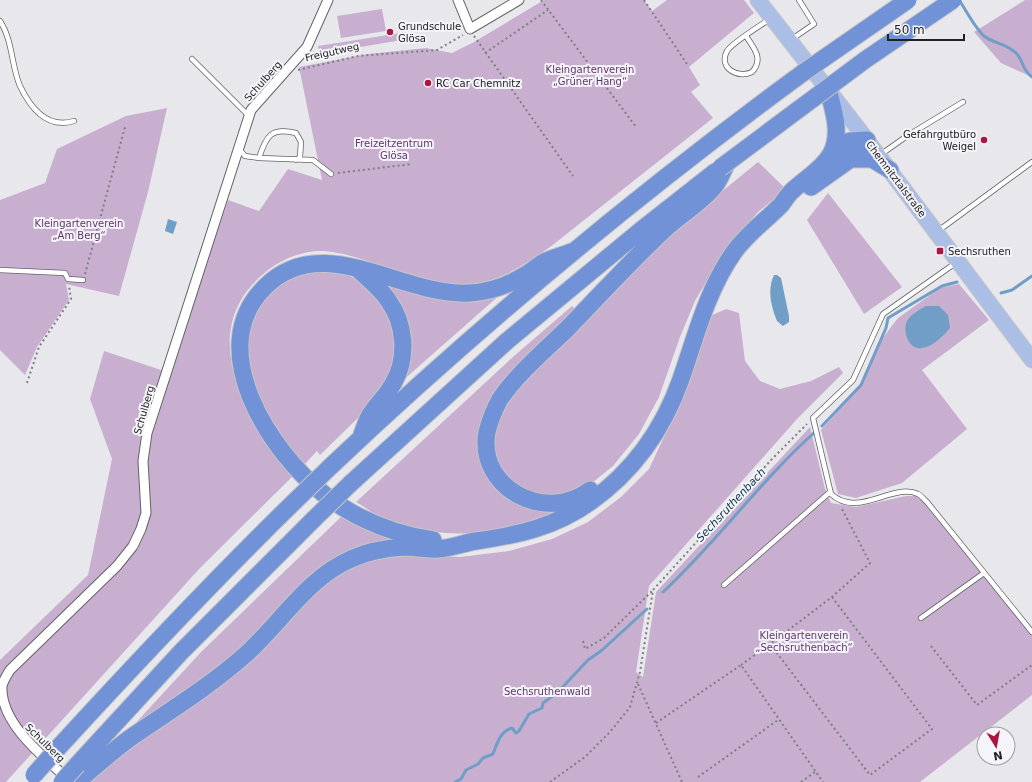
<svg xmlns="http://www.w3.org/2000/svg" width="1032" height="782" font-family="'DejaVu Sans',sans-serif">
<rect width="100%" height="100%" fill="#e8e8ec"/>
<path fill="#c8afd0" d="M544,0H644L652,11L667,0H744L754,13L689,67L700,85L691,92L713,118L554,244C525,265 500,282 465,285C415,288 372,255 324,251C301,250 277,261 261,276C195,334 247,424 294,475L200,568L6,782H0V660L88,575L112,459L90,399L104,351L170,373L228,200L259,211L288,169L322,180L299,67L368,54L426,48L452,53L474,42Z
M1025,0H1032V77L1001,63L974,32Z
M382,9L386,31L341,38L337,16Z
M407,32L408,39L319,54L318,46Z
M167,108L148,192L119,296L66,284L69,300L37,347L25,375L0,350V200L45,183L57,149L126,116Z
M758,162L786,189L758,212L722,255L695,301L680,337L659,397L639,434L613,466L587,487L563,497L521,491L504,475L495,460L491,436L510,394L666,237Z
M828,193L902,287L864,314L807,220Z
M309,272H341L361,281L380,297L396,329L394,370L363,413L320,455L317,451L304,465C269,429 232,365 256,314C260,306 264,297 271,291C283,282 295,277 309,272Z
M374,276L502,293L400,383L408,346Z
M959,284L989,320L922,370L967,429L902,483L856,498L838,494L821,430L861,386L882,339L898,318L940,288Z
M572,306L576,310L494,400L491,477L563,510C507,536 440,543 382,518C373,514 365,507 356,502L514,356Z
M726,309L739,313L745,361L760,381L780,389L811,381L839,367L843,373L797,419L649,586L636,672L643,677L656,592L810,427L825,489L831,503L856,507L906,496H919L1032,631V695L920,782H87L305,603L332,577L362,561L402,554L460,557L509,551L552,539L588,522L621,497L649,469L683,396L710,316Z
M343,515L374,533L408,543L374,546L243,650L119,741L202,651Z"/>
<path fill="#709ec6" d="M168,219L177,222L173,234L165,231Z
M774,275H777L781,278L789,316V322L783,326L777,321C771,306 767,290 774,275Z
M926,306H939L948,315L950,328C943,336 934,346 922,348C909,351 902,331 907,321C911,314 919,310 926,306Z"/>
<g fill="none" stroke-linecap="round" stroke-linejoin="round">
<path stroke="#709ec6" stroke-width="3" d="M959,0C966,10 975,28 984,36C994,44 1007,43 1017,54C1023,61 1023,71 1032,77
M1001,293L1012,290L1032,276
M822,426L861,385L886,328L888,318L942,286L957,282
M663,592C717,542 760,481 815,432
M455,782L461,779L466,770L478,764L483,758L493,754C497,744 500,731 512,728L516,733L519,731L529,714L542,708L543,703L558,692L588,660L601,651L647,609"/>
<g stroke="#626366" stroke-width="6">
<path id="lane" d="M0,21C13,41 11,65 20,86C31,109 48,129 74,121
M746,36C754,48 764,59 752,72C738,79 718,68 727,51C732,43 761,25 770,19
M792,39L814,24L799,0
M192,59L249,116
M239,149L245,156L259,158L313,160L331,174
M880,155L907,136L963,102
M259,158C266,136 271,127 296,133L301,142L300,157L296,160
M938,231L1032,162
M957,262L883,314L853,380L813,418L831,494C858,519 893,482 918,494C921,495 924,500 927,502L1032,632
M0,270L65,273L68,279L83,280
M724,585L830,492
M921,618L984,573"/>
</g>
<g stroke="#626366" stroke-width="11">
<path id="street" d="M458,0L470,29L519,0
M69,780C45,758 0,724 2,686C3,681 7,675 10,670L117,566L133,546L141,529L146,513L143,461L147,433L251,110L307,47L328,0"/>
</g>
<g stroke="#c5c5c6" stroke-width="17">
<path id="primary" d="M758,0L857,127L1032,360"/>
</g>
<g stroke="#c5c5c6" stroke-width="19">
<path id="highway" d="M852,159H872L890,170
M811,187L859,153L867,140L850,141L830,155
M358,269C368,279 380,288 388,300C405,323 408,357 394,382C388,394 379,402 372,412C367,418 365,427 362,434
M330,467C479,326 638,194 804,72
M350,484L507,341L640,231L715,172
M590,490C545,524 477,488 487,432C490,420 494,410 500,399C518,373 544,351 567,329C599,296 630,262 664,230C679,216 702,202 714,187C720,180 723,170 727,163
M433,540C394,534 356,519 325,495C271,453 202,349 265,287C322,229 403,297 469,293C488,292 509,285 525,275C531,272 536,267 542,263C552,258 564,255 574,251
M58,748C135,664 213,581 294,502
M77,765L181,652L315,518
M77,782C96,766 113,750 133,736C171,710 210,686 245,655C280,624 307,578 351,559C368,551 387,548 405,547C416,547 427,550 438,549C451,548 464,543 476,541C518,535 555,527 590,502C634,471 663,430 681,379C696,336 707,290 734,252C747,234 765,221 781,205C784,201 787,196 791,192C804,179 822,170 831,154C842,133 833,110 828,89"/>
</g>
<path stroke="#7e7e81" stroke-width="2" stroke-dasharray="2 3" stroke-linecap="butt" d="M541,0L636,127
M644,0L687,64
M474,36L573,176
M485,53L548,10
M298,70L358,56L437,50L463,35
M338,173L412,164
M85,274L125,127
M27,383L39,347L71,299L69,286
M832,597L932,729L870,775L770,644L832,597L870,563L841,507
M583,641L585,649L604,638L652,591
M931,646L977,705L1032,665
M741,665L770,644
M638,684L682,782
M656,723L741,665L823,782
M698,777L778,720
M550,782L585,757L610,732L630,707L640,672L653,590L772,459L807,424
M801,782L815,772"/>
<use href="#lane" stroke="#fff" stroke-width="4.5"/>
<use href="#street" stroke="#fff" stroke-width="9"/>
<use href="#primary" stroke="#aabee6" stroke-width="15"/>
<use href="#highway" stroke="#7192d6" stroke-width="17"/>
<g stroke="#c5c5c6" stroke-width="19" stroke-linecap="butt">
<path id="highway-bridge" d="M804,72L908,0
M720,168L865,60L953,0
M294,502L330,467
M315,518L350,484
M34,775L58,748
M62,782L77,765"/>
</g>
<use href="#highway-bridge" stroke="#7192d6" stroke-width="17"/>
</g>
<g fill="#ab1540" stroke="#f5f5f9" stroke-width="1.5">
<circle cx="390" cy="32" r="4"/>
<circle cx="428" cy="83" r="4"/>
<circle cx="984" cy="140" r="4"/>
<rect x="936" y="247" width="8" height="8" rx="2"/>
</g>
<g text-anchor="middle" dominant-baseline="central" stroke-width="4" stroke-linejoin="round" paint-order="stroke">
<g font-size="10" fill="#212123" stroke="#f5f5f9" text-anchor="start">
<text x="398" y="26">Grundschule<tspan x="398" dy="12">Glösa</tspan></text>
<text x="436" y="83">RC Car Chemnitz</text>
<text x="976" y="134" text-anchor="end">Gefahrgutbüro<tspan x="976" dy="12">Weigel</tspan></text>
<text x="948" y="251">Sechsruthen</text>
</g>
<g font-size="10" fill="#212123" stroke="#f5f5f9">
<text transform="translate(332 52) rotate(-13)">Freigutweg</text>
<text transform="translate(263 81) rotate(-48)">Schulberg</text>
<text transform="translate(896 179) rotate(53)">Chemnitztalstraße</text>
<text transform="translate(144 410) rotate(-74)">Schulberg</text>
<text transform="translate(45 743) rotate(44)">Schulberg</text>
</g>
<g font-size="10" fill="#60336d" stroke="#f5f5f9">
<text x="590" y="69">Kleingartenverein<tspan x="590" dy="12">„Grüner Hang“</tspan></text>
<text x="394" y="143">Freizeitzentrum<tspan x="394" dy="12">Glösa</tspan></text>
<text x="79" y="223">Kleingartenverein<tspan x="79" dy="12">„Am Berg“</tspan></text>
<text x="804" y="635">Kleingartenverein<tspan x="804" dy="12">„Sechsruthenbach“</tspan></text>
<text x="547" y="691">Sechsruthenwald</text>
</g>
<g font-size="11" font-style="italic" fill="#0e334e" stroke="#f5f5f9">
<text transform="translate(731 505) rotate(-47)">Sechsruthenbach</text>
</g>
</g>
<g transform="translate(996 746) rotate(169)"><circle r="19" fill="#f5f5f9" stroke="#a0a0a3"/>
<path d="M0-3L7 15L0 10L-7 15Z" fill="#ab1540"/>
<text y="-6" font-size="11" font-weight="bold" text-anchor="middle" fill="#212123">N</text>
</g>
<path d="M888 34v6h76v-6" fill="none" stroke="#212123" stroke-width="2"/>
<text x="894" y="34" font-size="12" fill="#212123" stroke="#f5f5f9" stroke-width="3" paint-order="stroke">50 m</text>
</svg>
